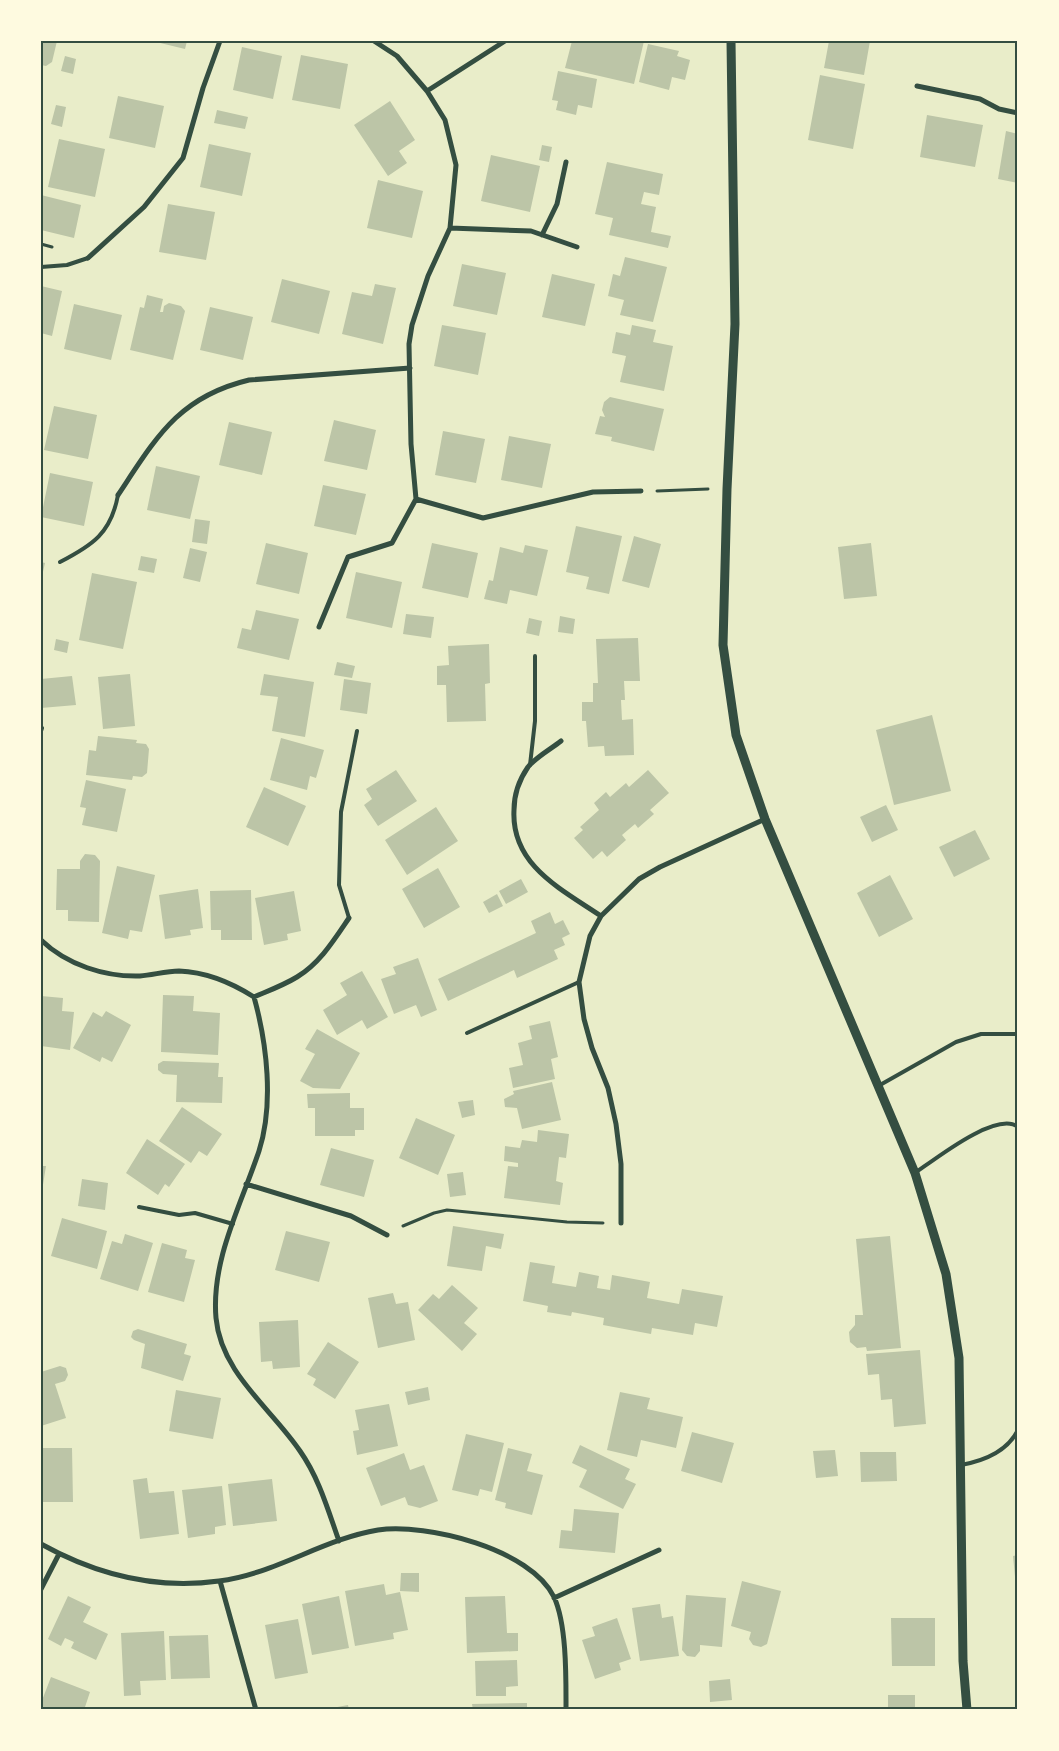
<svg xmlns="http://www.w3.org/2000/svg" width="1059" height="1751" font-family="'Asap Condensed',sans-serif">
<rect width="100%" height="100%" fill="#e9edc9"/>
<path fill="#bcc5a7" d="M41,41H57L52,62L46,66L41,65Z
M152,41H187L185,49Z
M572,41H644L634,84L565,68Z
M829,41H870L864,75L824,68Z
M648,44L679,51L677,56L690,60L685,80L672,77L669,90L639,82Z
M242,47L282,56L273,99L233,90Z
M301,55L348,64L340,109L292,100Z
M65,56L76,59L73,74L61,71Z
M558,71L597,79L592,108L578,105L576,115L556,110L558,101L552,100Z
M820,75L865,84L853,149L808,140Z
M118,96L164,106L155,148L109,138Z
M390,101L415,140L399,151L407,163L388,176L354,125Z
M56,105L66,107L62,127L51,124Z
M217,110L248,117L245,129L214,123Z
M927,115L983,125L975,167L920,157Z
M1006,131L1018,134V183L998,179Z
M59,139L105,149L95,197L48,187Z
M209,144L251,153L242,196L200,187Z
M542,145L552,147L549,162L539,160Z
M491,155L540,166L530,212L481,201Z
M607,162L663,174L659,195L644,192L641,204L656,207L651,232L671,236L668,248L609,235L613,218L595,214Z
M378,180L423,191L412,238L367,228Z
M41,195L81,205L74,238L41,230Z
M168,204L215,212L206,260L159,252Z
M625,257L667,267L653,322L620,315L624,300L608,296L613,274L620,276Z
M462,264L506,273L497,315L453,306Z
M552,274L595,284L585,326L542,317Z
M282,279L330,291L319,334L271,322Z
M375,284L396,288L383,344L342,334L352,292L372,296Z
M41,286L62,291L52,336L41,333Z
M147,295L163,299L160,312H163L164,306L169,303L181,306L185,311L173,360L130,350L140,307L144,308Z
M74,304L122,315L111,360L64,349Z
M210,307L253,317L243,360L200,350Z
M442,325L486,333L478,375L434,366Z
M632,325L656,330L653,342L673,346L664,391L620,382L626,356L612,353L616,332L630,335Z
M610,397L664,409L654,451L611,441L612,437L595,434L600,416L605,417L602,410L604,402Z
M54,406L97,415L88,459L44,450Z
M334,420L376,430L367,470L324,461Z
M229,422L272,432L262,475L219,465Z
M443,431L485,439L476,483L435,475Z
M509,436L551,444L542,488L501,480Z
M156,466L200,476L190,519L147,510Z
M50,473L93,482L84,526L41,517Z
M323,485L366,494L356,535L314,526Z
M195,519L210,521L207,544L192,542Z
M576,526L622,536L609,594L586,589L589,577L566,572Z
M634,536L661,544L649,588L622,581Z
M266,543L308,553L299,594L256,584Z
M432,543L478,553L468,598L422,588Z
M871,543L877,596L844,599L838,547Z
M525,545L548,550L537,596L510,590L507,604L484,599L489,580L493,581L500,547L523,553Z
M190,548L207,552L200,582L183,578Z
M141,556L157,559L154,573L138,570Z
M41,562L45,563L42,576H41Z
M356,572L402,582L392,628L346,618Z
M92,573L137,582L123,649L79,640Z
M256,610L299,619L289,660L237,648L242,628L251,630Z
M406,614L434,617L431,638L403,634Z
M560,616L575,619L573,634L558,632Z
M529,618L542,621L539,636L526,633Z
M638,638L640,681H624L625,700H621L622,720L633,719L634,755L605,756L604,746L588,747L586,721H582V702H593V683H598L596,639Z
M56,639L69,642L67,653L54,650Z
M489,644L490,683L485,684L486,721L447,722L446,685H437V666L449,665L448,646Z
M337,662L355,666L352,678L334,675Z
M130,674L135,726L103,729L98,677Z
M264,674L314,682L305,737L272,731L278,697L260,695Z
M72,676L76,705L41,708V679Z
M344,679L371,683L367,714L340,710Z
M932,715L951,791L894,805L876,730Z
M98,736L137,740L136,743L146,744L149,749L147,773L142,777L133,776L132,780L86,775L89,750L96,751Z
M281,738L324,750L316,778L310,776L307,790L270,780Z
M396,770L417,801L378,826L364,805L372,799L366,789Z
M648,770L669,793L650,810L654,814L638,828L635,824L622,835L626,840L607,857L602,851L593,859L574,838L583,830L580,827L599,810L594,803L606,792L610,797L626,783L629,787Z
M86,780L126,789L117,832L82,825L86,808L80,807Z
M264,787L306,806L288,846L246,827Z
M886,805L898,830L872,842L860,817Z
M436,807L458,841L407,875L385,840Z
M975,830L990,859L954,877L939,847Z
M85,854L95,855L100,861L99,922L68,921V910H56L57,869H80V861Z
M117,866L155,875L142,932L130,930L128,939L102,933Z
M438,868L460,907L424,928L402,889Z
M890,875L913,919L879,937L857,893Z
M521,879L528,892L506,904L499,891Z
M198,889L203,928L190,930L191,935L165,939L159,895Z
M251,890L252,940H221V930H211L210,891Z
M294,891L301,931L287,934L288,940L264,945L255,898Z
M497,894L503,906L489,913L483,902Z
M550,912L555,924L563,920L570,934L562,938L565,945L554,950L558,959L517,978L514,970L448,1001L438,979L536,933L531,921Z
M418,958L437,1010L421,1017L416,1005L394,1014L381,979L396,974L393,967Z
M362,971L388,1017L367,1029L362,1020L337,1035L323,1010L347,995L340,983Z
M163,995L194,996L193,1011L220,1013L218,1055L161,1052Z
M41,996L63,998L62,1011L74,1012L70,1050L41,1046Z
M106,1011L131,1025L112,1062L102,1057L100,1062L73,1048L93,1012L102,1017Z
M550,1021L558,1057L551,1059L555,1079L513,1088L509,1068L523,1065L518,1043L532,1039L529,1026Z
M317,1029L360,1053L340,1089L313,1088L300,1081L315,1054L305,1049Z
M163,1061L219,1063L218,1077H223L222,1103L176,1102L177,1075L163,1074L158,1070V1064Z
M552,1082L561,1120L522,1129L517,1108L505,1107L504,1099L514,1094L513,1091Z
M350,1093V1108H364V1130H355V1136H315V1108H308L307,1094Z
M473,1100L475,1115L462,1118L458,1102Z
M182,1107L222,1134L207,1156L199,1151L191,1163L159,1141Z
M416,1118L455,1135L438,1175L399,1158Z
M538,1130L569,1134L566,1158L559,1157L556,1181L563,1183L560,1205L504,1198L508,1166L518,1167V1163L504,1161L505,1146L520,1148L522,1140L537,1142Z
M147,1139L185,1164L169,1187L165,1184L158,1195L126,1173Z
M331,1148L374,1160L364,1197L320,1185Z
M41,1166H46L42,1191H41Z
M463,1172L466,1195L450,1197L447,1174Z
M82,1179L108,1183L105,1210L78,1206Z
M62,1218L107,1231L97,1269L51,1256Z
M453,1226L504,1234L501,1249L486,1246L482,1271L447,1266Z
M286,1231L330,1242L319,1282L275,1270Z
M125,1234L153,1243L138,1291L100,1279L112,1241L122,1244Z
M890,1236L901,1348L867,1351L866,1347L857,1348L850,1342L849,1332L855,1325V1315H863L856,1239Z
M162,1243L187,1250L185,1258L195,1260L184,1302L148,1292Z
M530,1262L555,1266L552,1283L576,1287L579,1272L599,1276L597,1288L610,1290L612,1275L650,1282L647,1298L679,1304L682,1289L723,1296L717,1327L695,1323L693,1335L652,1328L651,1334L603,1325L604,1318L572,1312L571,1316L547,1312L548,1306L523,1301Z
M452,1285L478,1308L464,1323L477,1334L462,1351L418,1310L433,1294L439,1299Z
M393,1293L396,1304L408,1302L415,1340L378,1348L368,1298Z
M298,1320L300,1367L273,1369L272,1361L261,1362L259,1322Z
M138,1329L187,1344L184,1354L191,1356L183,1381L141,1368L145,1344L134,1340L131,1337L133,1331Z
M328,1342L359,1362L335,1399L313,1385L316,1379L307,1374Z
M920,1350L926,1424L894,1427L892,1399L881,1400L879,1374L868,1375L866,1354Z
M60,1366L66,1368L68,1375L65,1381L55,1384L66,1418L41,1426V1372Z
M428,1387L430,1400L408,1405L405,1392Z
M176,1390L221,1398L213,1439L169,1431Z
M620,1392L650,1398L647,1409L683,1417L676,1448L641,1440L637,1457L607,1450Z
M389,1404L398,1446L357,1455L353,1431L359,1430L355,1410Z
M692,1432L734,1443L722,1483L681,1471Z
M466,1434L504,1443L492,1492L480,1489L478,1496L452,1490Z
M580,1445L630,1469L625,1479L636,1484L623,1509L579,1487L587,1470L572,1463Z
M41,1448H72L73,1502H41Z
M508,1448L532,1454L527,1471L543,1475L532,1515L505,1508L506,1503L495,1500Z
M835,1450L838,1476L816,1478L813,1451Z
M860,1452H896L897,1481L861,1482Z
M404,1453L410,1470L424,1465L438,1501L420,1508L408,1505L405,1497L381,1506L366,1468Z
M147,1478L149,1493L174,1491L179,1534L140,1539L133,1480Z
M272,1479L277,1521L233,1526L228,1484Z
M222,1486L226,1525L215,1527V1534L188,1538L182,1490Z
M574,1509L619,1513L615,1553L559,1548L561,1530L572,1531Z
M1018,1555V1587H1016L1013,1556Z
M401,1573H419V1592L400,1591Z
M742,1581L781,1591L767,1644L761,1647L753,1645L749,1639L751,1632L731,1626Z
M384,1584L386,1595L400,1592L408,1630L393,1633L394,1639L355,1646L345,1591Z
M686,1595L726,1598L722,1647L700,1645V1651L695,1657L687,1656L682,1650Z
M68,1596L91,1607L83,1622L108,1634L96,1660L71,1648L74,1642L65,1638L61,1646L48,1639Z
M339,1596L349,1648L312,1655L302,1604Z
M505,1596L507,1633H518V1651L467,1653L465,1597Z
M660,1604L662,1618L673,1616L679,1656L640,1661L632,1608Z
M617,1618L631,1659L619,1663L621,1670L595,1679L582,1640L595,1636L592,1627Z
M891,1618H935V1666H892Z
M298,1619L308,1673L275,1679L265,1625Z
M164,1631L166,1680L140,1681L141,1695L124,1696L121,1633Z
M208,1635L210,1678L171,1679L169,1636Z
M517,1660L518,1686L506,1687V1696H476L475,1661Z
M51,1677L90,1692L84,1710H41V1703Z
M730,1679L732,1700L710,1702L709,1681Z
M888,1695H915V1710H888Z
M527,1703V1710H473L472,1704Z
M348,1705L349,1710H327V1709Z"/>
<g fill="none" stroke-linecap="round" stroke-linejoin="round">
<path stroke="#344e41" stroke-width="3" d="M41,244L52,247
M657,491L708,489
M403,1226L434,1213L447,1210L567,1222L603,1223"/>
<path stroke="#344e41" stroke-width="4" d="M41,267L67,265L88,258
M60,562C93,545 111,533 118,495
M41,731L42,728
M530,765L535,721V656
M349,918L339,885L341,812L357,731
M467,1033L579,982
M880,1085L956,1042L981,1034H1018
M915,1173C934,1160 997,1110 1018,1127
M139,1207L179,1215L195,1213L233,1224
M961,1465C983,1461 1007,1452 1018,1430"/>
<path stroke="#344e41" stroke-width="5" d="M917,86L980,99L999,109L1018,113
M427,91L505,41
M450,228L531,231L577,247
M542,235L557,204L566,162
M88,258L144,207L183,158L203,88L220,41
M118,495C156,438 178,397 249,380L410,368
M416,499L483,518L593,492L641,491
M319,627L348,557L392,543L416,499L411,444L409,344L412,325L428,276L450,228L456,165L445,120L427,91L397,56L374,41
M561,741C551,749 536,757 528,767C519,780 514,794 514,810C511,865 561,889 601,916L590,936L579,982L584,1019L592,1048L608,1088L616,1124L621,1164V1223
M601,916L639,879L660,867L765,819
M41,940C67,965 105,977 140,976C153,975 166,971 179,971C206,972 232,983 254,997C267,1044 274,1104 259,1151C241,1205 211,1260 216,1318C221,1373 271,1408 300,1451C319,1478 328,1510 339,1541
M254,997C268,991 284,985 297,977C320,963 334,940 349,918
M246,1184L351,1216L387,1235
M41,1544C97,1575 155,1590 219,1581C275,1574 323,1539 378,1530C427,1523 531,1549 554,1597C567,1625 566,1679 566,1710
M220,1581L256,1710
M41,1589L59,1554
M554,1598L659,1550"/>
<path stroke="#344e41" stroke-width="9" d="M731,41L735,324L727,489L723,645L736,735L765,819L915,1173L946,1274L959,1358L963,1661L967,1710"/>
</g>
<rect width="1059" height="1751" fill="none" stroke="#fefae0" stroke-width="85"/>
<rect x="42" y="42" width="974" height="1666" fill="none" stroke="#344e41" stroke-width="2"/>
</svg>
